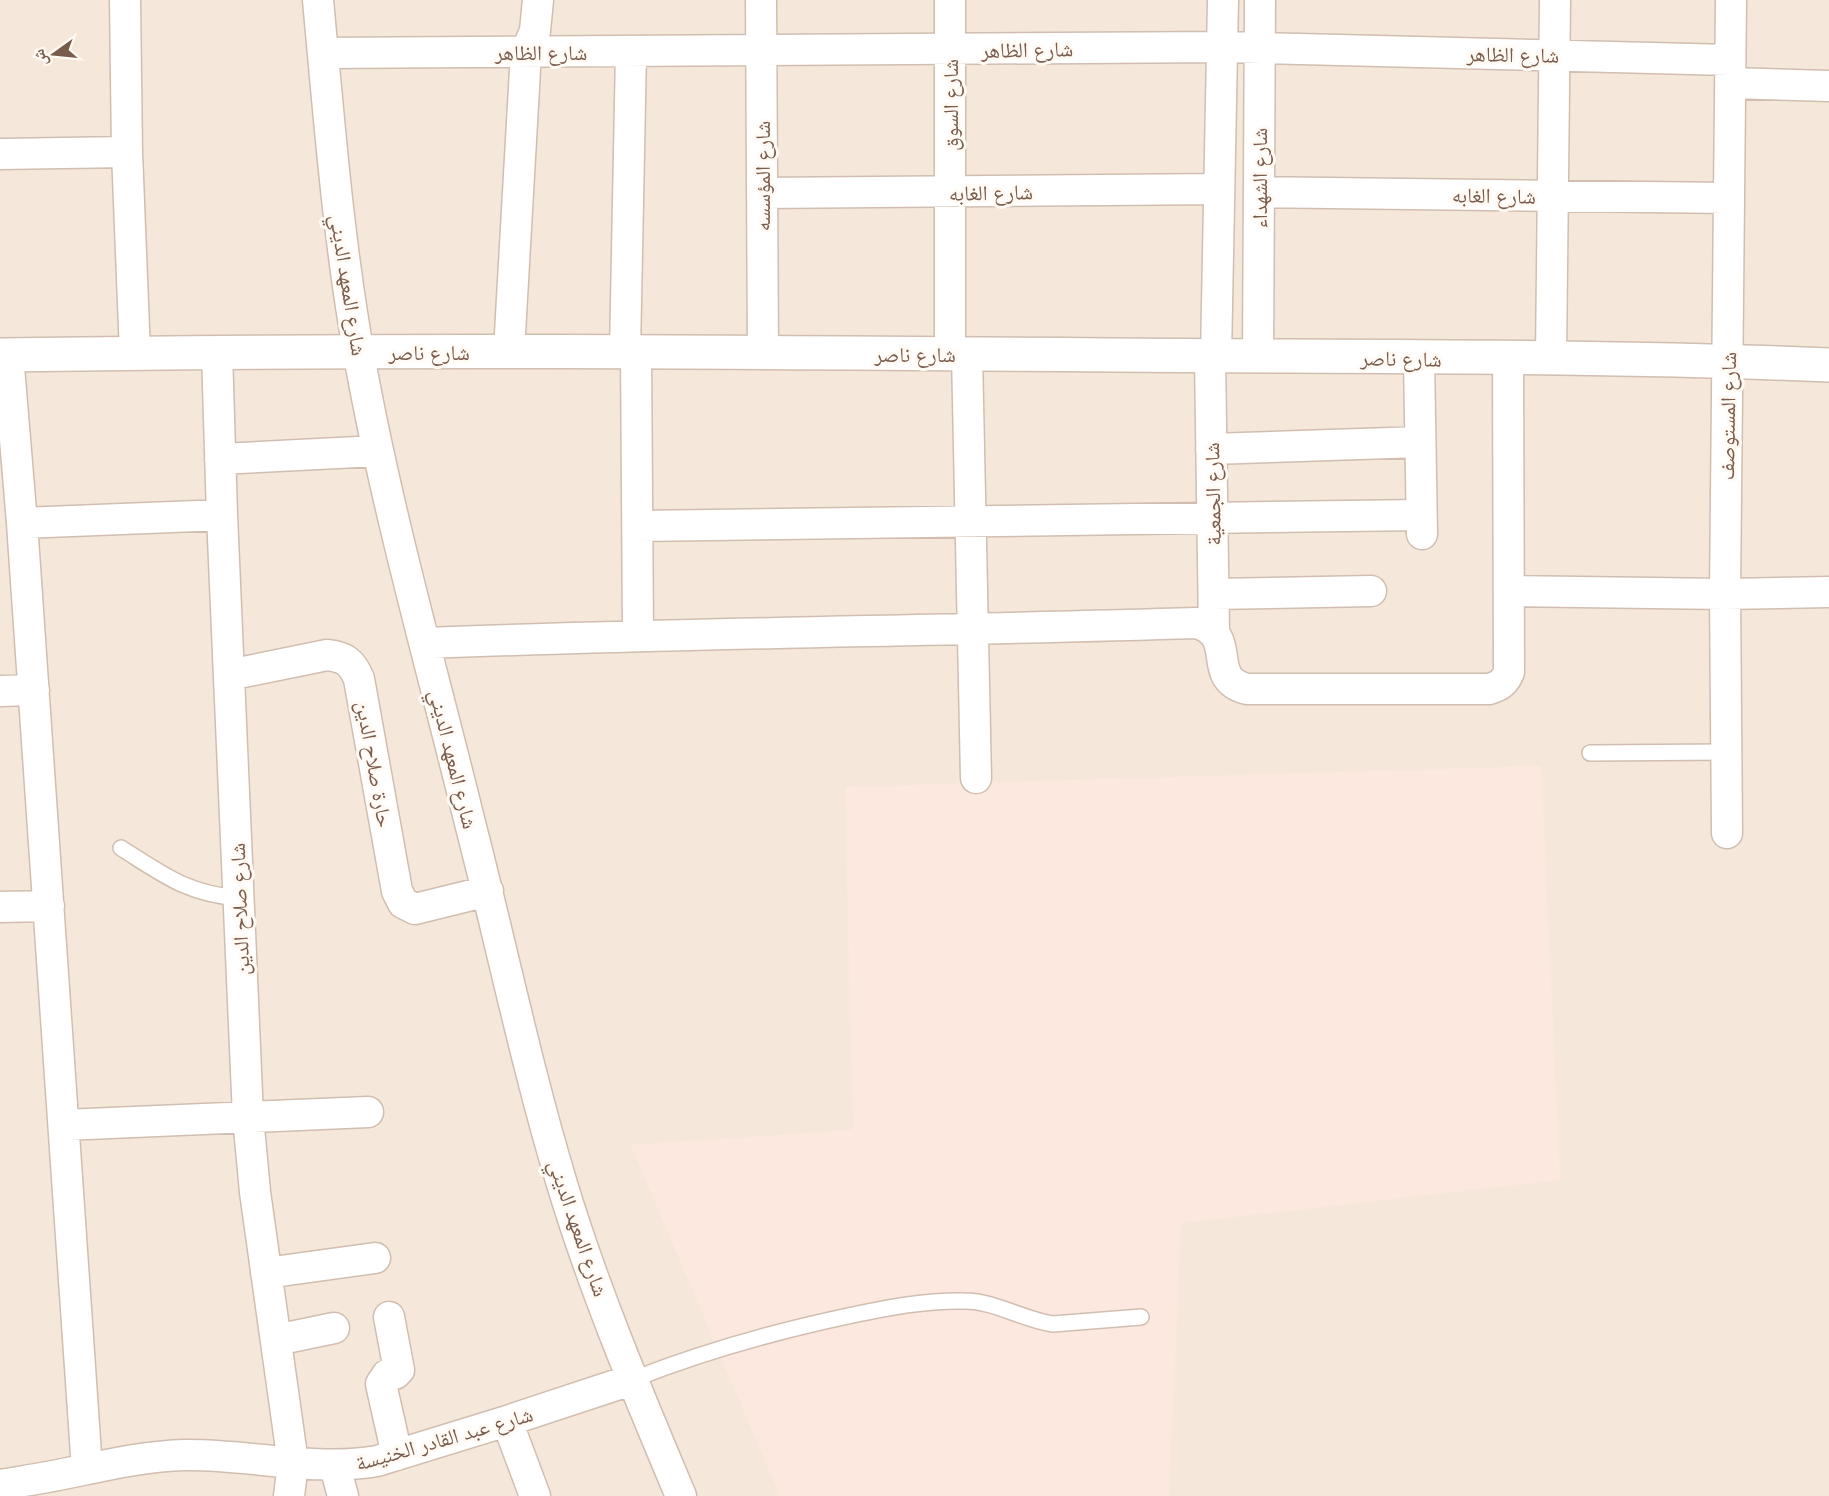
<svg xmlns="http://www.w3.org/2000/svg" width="1829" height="1496" font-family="'Open Sans','Noto Naskh Arabic',sans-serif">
<rect width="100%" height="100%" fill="#fdf6ec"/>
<path fill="#f5e8da" d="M0,0H1829V1496H0Z"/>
<path fill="#fde8e0" d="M1541,766L1560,1180L1181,1223L1169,1496H780L631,1145L853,1130L845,787Z"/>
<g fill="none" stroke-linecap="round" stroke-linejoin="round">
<g stroke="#d1beb0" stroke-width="18">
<path id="service" d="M1590,753L1726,752
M121,848C164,875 187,894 239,898
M634,1379C705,1351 773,1332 848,1316C887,1308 925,1300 965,1301C995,1301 1023,1320 1053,1324L1141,1317"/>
</g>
<g stroke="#d1beb0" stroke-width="33">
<path id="minor" d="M125,0L127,152L135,353
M318,0C329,119 338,237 359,355C387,512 432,668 470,823C501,943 526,1065 562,1184C594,1290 638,1394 681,1496
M761,0L763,353
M950,0V354
M323,53L1222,47L1730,60
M1730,83L1829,86
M0,154L127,152
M1259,192L1729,198
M762,193L1219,189
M509,351L526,52L535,31L538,0
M217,352L222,515L248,1117L255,1192L293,1463L289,1496
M625,352L631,52
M636,352L638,635
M967,354L976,778
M8,355L22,523L87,1469
M1210,356L1214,632
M1216,356L1223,0
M1258,356L1260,0
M1419,358L1422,534
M1551,358L1555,0
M1211,449L1420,442
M220,459L377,451
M22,523L222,515
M638,526L1421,515
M1509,591L1725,594L1829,592
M1214,594L1371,591
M426,643C683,633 940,631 1197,623C1240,637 1204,678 1247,689H1489C1500,686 1505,682 1509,672L1508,359
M229,675L327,655C345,657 352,662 359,679L397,891L403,903L415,909L488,891
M0,691L34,690
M1727,833L1725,594L1731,0
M0,907L49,906
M64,1125L368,1112
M266,1273L375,1258
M389,1317L399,1370L395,1374L387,1375L381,1384L397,1455
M276,1340L334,1328
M507,1421L535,1496
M335,1466L343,1496
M0,1485C23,1481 45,1478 68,1473C107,1465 145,1456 185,1455C249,1454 313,1472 377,1461L507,1421L634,1379"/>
</g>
<g stroke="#d1beb0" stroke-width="36">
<path id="tertiary" d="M0,355C371,349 741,352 1112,355C1351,357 1590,355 1829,365"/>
</g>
<use href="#service" stroke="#fff" stroke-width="15"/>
<use href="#minor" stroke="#fff" stroke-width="30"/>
<use href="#tertiary" stroke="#fff" stroke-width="33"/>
</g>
<g text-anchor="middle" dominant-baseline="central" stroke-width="6" stroke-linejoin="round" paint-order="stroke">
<g font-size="21" fill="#7a5c4d" stroke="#fffaf3">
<text transform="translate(1027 49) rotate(-1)">شارع الظاهر</text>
<text x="541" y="52">شارع الظاهر</text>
<text transform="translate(1513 54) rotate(1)">شارع الظاهر</text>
<text transform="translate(950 105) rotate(-90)">شارع السوق</text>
<text transform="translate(762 176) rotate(-90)">شارع المؤسسه</text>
<text transform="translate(1259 178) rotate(-90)">شارع الشهداء</text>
<text transform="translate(991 192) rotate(-1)">شارع الغابه</text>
<text transform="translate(1494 195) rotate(1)">شارع الغابه</text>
<text transform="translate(349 285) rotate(81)">شارع المعهد الديني</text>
<text x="429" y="352">شارع ناصر</text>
<text x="915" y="354">شارع ناصر</text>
<text transform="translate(1401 358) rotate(1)">شارع ناصر</text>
<text transform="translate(1727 416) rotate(-89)">شارع المستوصف</text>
<text transform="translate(1212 494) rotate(-91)">شارع الجمعية</text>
<text transform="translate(454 759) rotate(76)">شارع المعهد الديني</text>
<text transform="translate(375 764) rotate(80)">حارة صلاح الدين</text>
<text transform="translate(239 909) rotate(-92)">شارع صلاح الدين</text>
<text transform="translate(579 1228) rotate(71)">شارع المعهد الديني</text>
<text transform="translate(444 1438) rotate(-16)">شارع عبد القادر الخنيسة</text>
</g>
</g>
<g transform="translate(54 54) rotate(255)" stroke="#fffaf3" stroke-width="4.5" paint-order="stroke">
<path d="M0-4.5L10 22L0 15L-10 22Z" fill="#7a5c4d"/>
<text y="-9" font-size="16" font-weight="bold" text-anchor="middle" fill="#7a5c4d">ش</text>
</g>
</svg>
